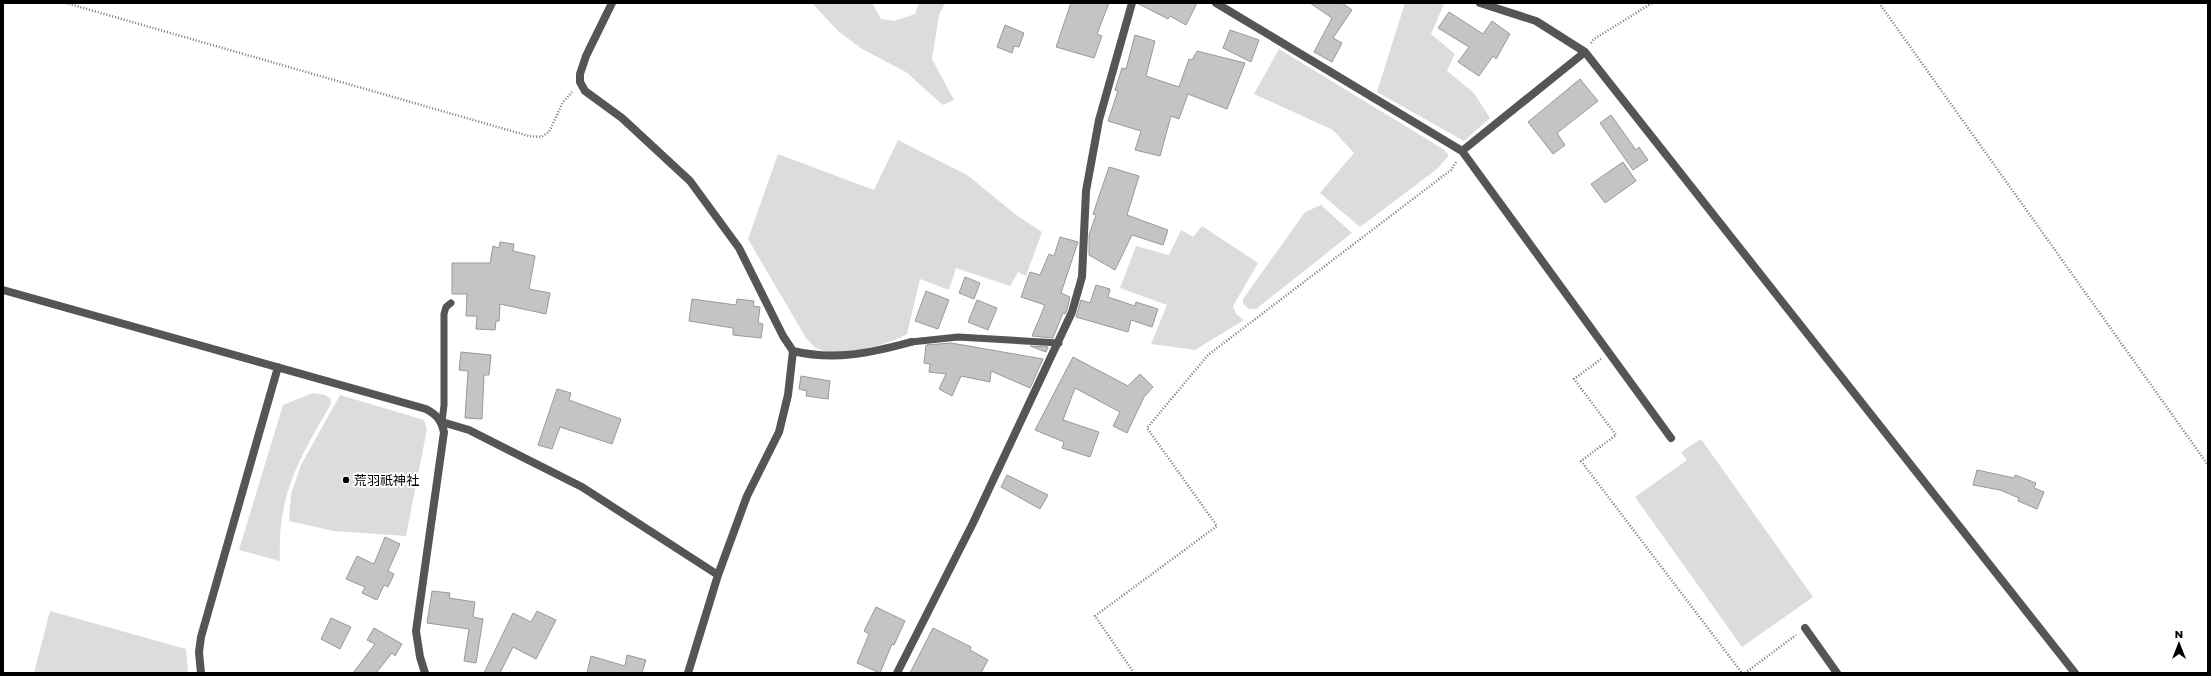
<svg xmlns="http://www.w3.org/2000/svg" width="2211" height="676" font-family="Poppins,'Noto Sans JP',sans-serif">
<rect width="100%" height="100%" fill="#fff"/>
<path fill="#dcdcdc" d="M812,3H872L881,19L894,21L915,14L919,3H945L939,15L932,59L954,100L943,105L906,72L862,49L838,31Z
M1405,3L1444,4L1431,34L1455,54L1447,71L1474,93L1490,118L1464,141L1377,92Z
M1279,49L1443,149L1449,155L1437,169L1360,227L1320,193L1354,153L1333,130L1254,94Z
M898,140L967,175L1019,217L1042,232L1026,276L1018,272L1010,286L956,268L949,290L920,279L907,334C888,345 843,357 821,350C814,348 811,343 806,338L748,239L778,154L874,190Z
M1321,205L1352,233L1256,309H1249L1243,304V299L1305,212Z
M1202,226L1258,263L1233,306L1236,314L1244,320L1195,350L1151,344L1167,305L1120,288L1136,246L1169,255L1181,230L1193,237Z
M313,393L325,395L331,399V404C299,459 277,495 280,561L239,550L283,405Z
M340,395L424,420L427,429L406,536L334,531L289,521L291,494L301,465Z
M1701,439L1813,597L1742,647L1635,497L1687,460L1681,452Z
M50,611L186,649L188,673H34Z"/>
<path fill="#c4c4c4" stroke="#999" d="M1071,3H1109L1097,34L1102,36L1094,58L1056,47Z
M1137,3H1197L1186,25L1170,16L1168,19Z
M1310,3H1342L1352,10L1333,38L1342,43L1332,62L1314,52L1332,18Z
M1449,12L1483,34L1492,21L1510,34L1496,59L1493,56L1479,76L1458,62L1469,47L1438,28Z
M1005,25L1024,33L1019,47L1014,46L1012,53L997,47Z
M1230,30L1259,40L1251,62L1223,48Z
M1135,35L1155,41L1146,76L1179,87L1189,59L1192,60L1197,51L1245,63L1227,109L1188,94L1179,119L1171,116L1160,156L1135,150L1141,131L1108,121L1118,91L1115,90L1122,68L1126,69Z
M1580,79L1598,101L1557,133L1565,145L1553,154L1528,122Z
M1611,115L1636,150L1639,147L1648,160L1633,170L1600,123Z
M1623,162L1636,181L1605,203L1591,184Z
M1109,167L1139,176L1127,215L1168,230L1163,245L1132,235L1115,270L1089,255V235L1096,215L1093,214Z
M1060,237L1078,242L1061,293L1070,297L1067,310L1065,314L1063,313L1053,338L1032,336L1045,305L1021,297L1030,272L1040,275L1049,254L1054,256Z
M500,242L514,244L513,251L535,256L529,289L550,293L546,314L500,304L499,321H496L495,330L476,329L477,316H466L467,294H452V263H490L493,246L499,248Z
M965,277L980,283L974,299L959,293Z
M1096,285L1110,289L1108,297L1135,306L1136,302L1158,309L1152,327L1131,320L1128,332L1076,317L1081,300L1090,303Z
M926,291L949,300L938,329L915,321Z
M692,299L736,305L737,299L754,301L753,306L760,307L758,323L763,324L761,338L733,335V328L689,321Z
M977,300L997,308L988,330L968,322Z
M951,343L1043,359L1030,388L991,371L990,382L961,376L952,396L939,389L946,374L929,372L930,364L924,363L926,345Z
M1030,346L1048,347L1046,352Z
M461,352L491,355L489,375H484L482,419L465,418L468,371L459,370Z
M1073,357L1128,386L1140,374L1153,387L1144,397L1127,433L1113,426L1120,412L1075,388L1063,420L1099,432L1090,457L1062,448L1064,442L1035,430Z
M801,376L830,381L828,399L806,396L807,391L799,389Z
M557,389L571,393L569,400L621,419L612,444L560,427L552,449L538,445Z
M1977,470L2014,478L2015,475L2036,483L2034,488L2044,492L2037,509L2018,501L2019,498L2000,490L1973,485Z
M1007,475L1048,495L1040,509L1001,487Z
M385,537L400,544L388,571L394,574L388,587L384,585L377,600L362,593L365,587L346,579L357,556L374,564Z
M432,591L450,593L449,598L475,602L473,617L483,619L476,663L464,661L469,629L427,623Z
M876,607L905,621L894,645L892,644L880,673L857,663L869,634L864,631Z
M537,611L556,620L536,659L513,647L500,673H484L513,613L531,622Z
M331,618L351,627L340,649L321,639Z
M374,628L402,644L395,656L392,653L376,673H353L375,644L367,640Z
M933,628L971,647L970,650L988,660L981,673H910Z
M627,655L646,660L642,673H587L591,656L625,666Z"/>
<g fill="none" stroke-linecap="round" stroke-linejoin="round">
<path stroke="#777" stroke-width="2.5" stroke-dasharray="1 2" stroke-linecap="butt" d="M66,3L529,136L541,137L549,132L563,102L572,92
M1879,3L2208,465
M1591,43L1594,39L1652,3
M1601,359L1574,379L1616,435L1581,461L1742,673
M1134,673L1095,616L1217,526L1147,428L1208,355L1451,170L1456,162
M1745,673L1796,635"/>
<path stroke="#555" stroke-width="7" d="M911,342L958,337L1059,343
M442,422L444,405V314L446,307L451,303"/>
<path stroke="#555" stroke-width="8" d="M612,3L586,56L580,74V82L585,91L622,118L690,181L739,248L783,336L793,351C834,361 871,353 911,342
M1216,3L1462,151L1585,52
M1480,3L1536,21L1585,52L2075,673
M1462,151L1671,438
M3,290L426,409C437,415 441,420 444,432L416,631L420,657L425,673
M442,422L469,430L582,487L718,575
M1805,628L1837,673
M201,673L199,652L201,637L278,367
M688,673L718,575L747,496L779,432L788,395L793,351
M897,673L973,523L1072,312L1082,277L1086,191L1099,120L1132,3"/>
</g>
<circle fill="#000" stroke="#fff" stroke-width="1.5" cx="346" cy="480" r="4"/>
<g text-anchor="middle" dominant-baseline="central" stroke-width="4" stroke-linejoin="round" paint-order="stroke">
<g font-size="13" fill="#000" stroke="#fff" text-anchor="start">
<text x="354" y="480">荒羽祇神社</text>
</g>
</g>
<rect width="2211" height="676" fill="none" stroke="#000000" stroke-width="8"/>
<g transform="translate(2179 644)" stroke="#ffffff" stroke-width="3" paint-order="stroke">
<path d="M0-3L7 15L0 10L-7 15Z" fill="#000000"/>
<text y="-6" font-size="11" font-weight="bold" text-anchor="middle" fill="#000000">N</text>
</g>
</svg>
